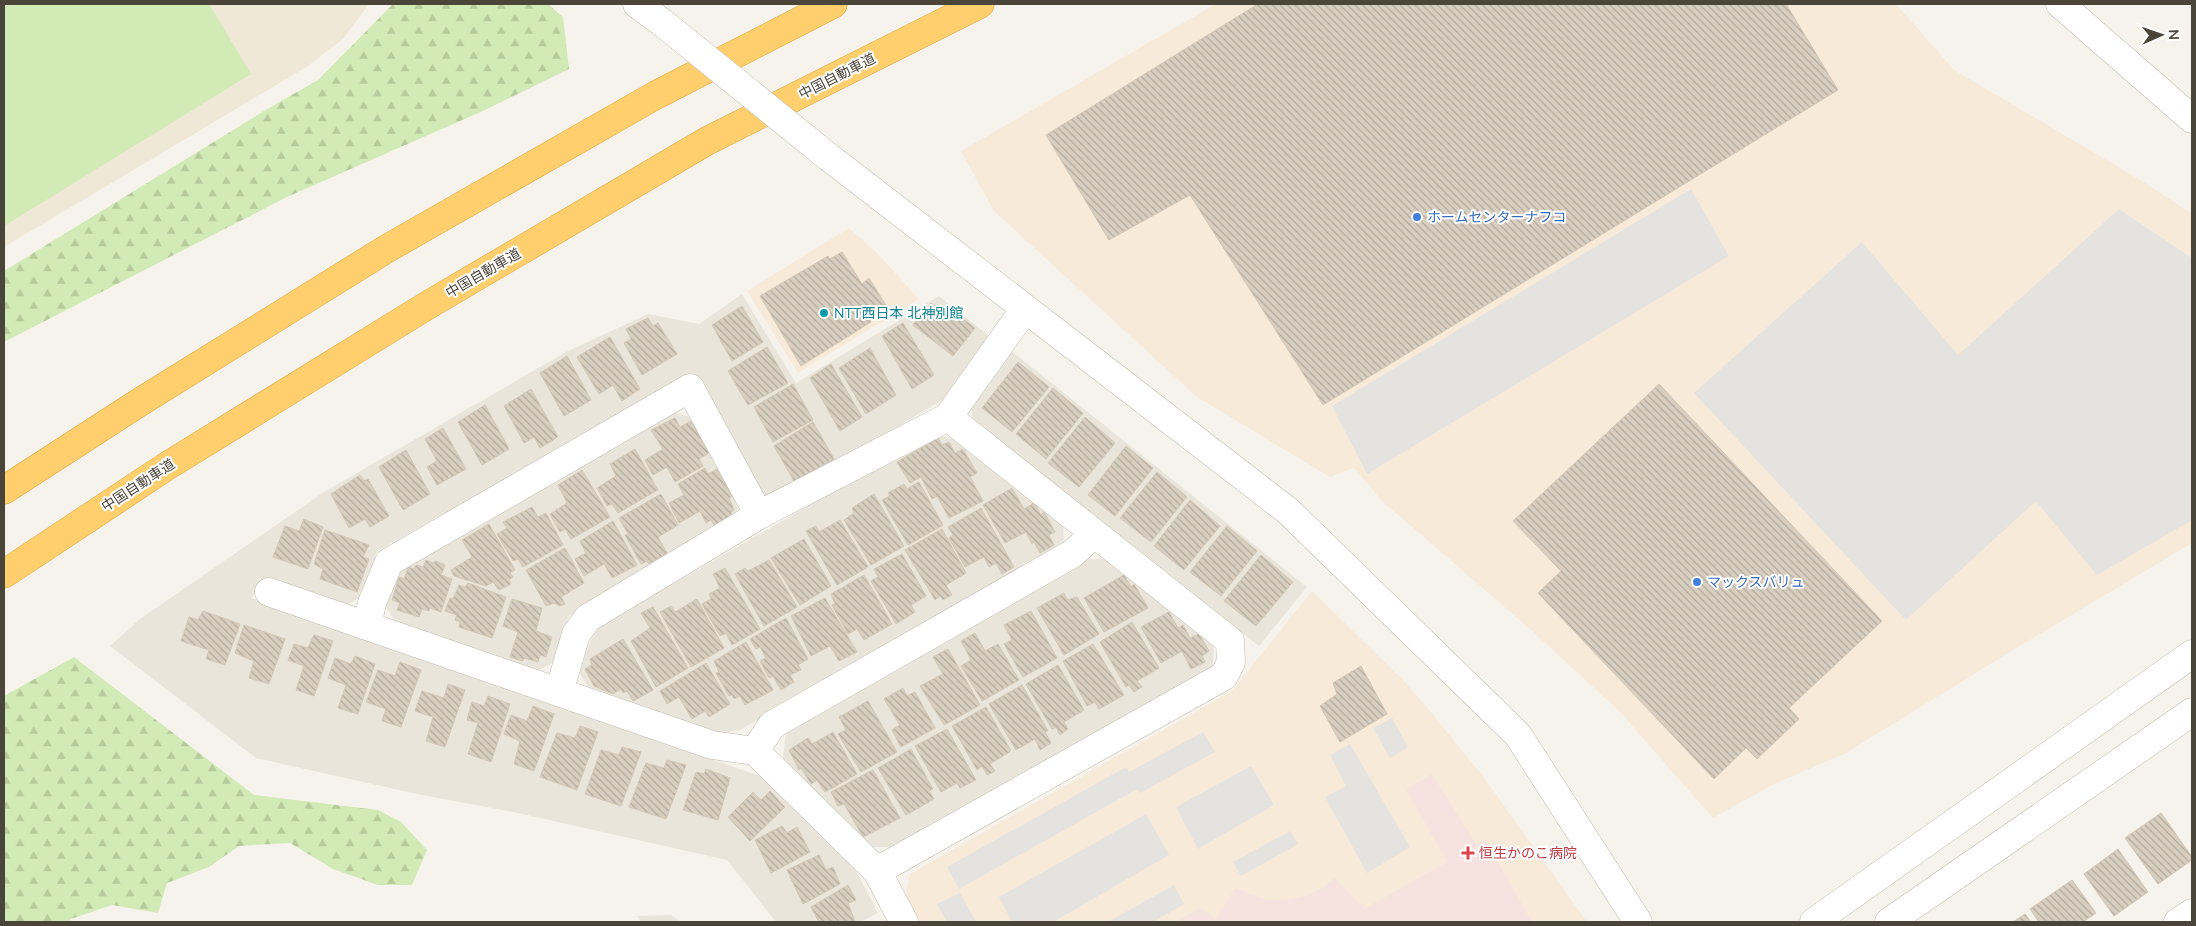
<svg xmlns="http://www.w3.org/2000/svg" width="2196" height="926" font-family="Mulish,'Noto Sans JP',sans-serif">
<defs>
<pattern id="forest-firs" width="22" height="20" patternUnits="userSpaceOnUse" patternTransform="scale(1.25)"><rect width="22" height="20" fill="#d2eab5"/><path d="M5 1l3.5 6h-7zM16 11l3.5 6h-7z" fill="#b6ca9c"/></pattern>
<pattern id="building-back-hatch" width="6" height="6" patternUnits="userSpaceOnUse" patternTransform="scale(1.25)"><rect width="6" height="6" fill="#d8cfc1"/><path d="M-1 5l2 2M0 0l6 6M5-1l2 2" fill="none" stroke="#b1aa9e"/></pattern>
</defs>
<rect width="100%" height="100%" fill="#f6f3ec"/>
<path fill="#eae5da" d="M742,294L796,383L939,296L989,336L942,400L838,463L765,498L693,373L377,551L362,597L343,606L260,579L252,598L768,779L851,861L878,913L860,922H776L727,860L518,813L417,794L256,758L110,646L140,619L324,492L566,352L648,314L699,324Z
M1010,350L1307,587L1259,646L973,423L970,400Z
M673,412L694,418L740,500L733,522L569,616L554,662L535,672L396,624L385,604L395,578L405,565Z
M931,435L955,438L1063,524L1064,545L740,730L714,734L588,687L577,668L597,628Z
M1089,559H1109L1214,643L1213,666L895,847H870L783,758L786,733Z
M671,915L681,922H641L637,916Z"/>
<path fill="#f7ead8" d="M1216,4H1896L1954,70L2142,181L2192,214V543L2018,647L1844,754L1776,783L1713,818L1620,712L1530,629L1381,500L1354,468L1330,477L1197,397L994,211L961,151Z
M849,228L877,253L919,299L798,373L747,291Z
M1312,591L1405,682L1430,711L1485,779L1587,922H920L906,894L910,874L1232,691Z"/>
<path fill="#efe8d6" d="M4,4H369L343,39L308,66L4,247Z"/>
<path fill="#f6e3e0" d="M1432,774L1476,844L1485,839L1532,922H1176L1200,908L1216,919L1235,888L1266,900H1286L1306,896L1323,888L1335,878L1364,909L1447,862L1406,789Z"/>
<path fill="#d2eab5" d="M4,4H209L251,74L4,226Z"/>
<path fill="url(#forest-firs)" d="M393,4H548L563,17L569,69L485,110L287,197L4,342V271L269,108L318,80Z
M74,657L254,795L378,810L401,822L427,850L412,885H378L333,869L290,843L239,846L209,867L167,883L158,913L112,905L71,919L69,922H4V696Z"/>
<path fill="#e5e3e0" d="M1691,189L1729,256L1367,474L1332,406Z
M2119,209L2192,258V520L2097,575L2036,501L1906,620L1694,393L1862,242L1958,355Z
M1392,718L1408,747L1390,758L1373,728Z
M1203,732L1215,752L1140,793L1137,789L959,889L947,867L1126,767L1129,772Z
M1350,744L1410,847L1367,873L1325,797L1346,786L1330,755Z
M1251,766L1274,805L1198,849L1176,807Z
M1146,814L1169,855L1053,922H1012L999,897Z
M1290,831L1298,844L1241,876L1233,862Z
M1174,885L1184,904L1153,922H1108Z
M960,893L976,922H947L937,904Z"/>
<path fill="url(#building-back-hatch)" stroke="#d3c7b4" d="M1258,4H1786L1838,90L1323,405L1190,195L1109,240L1046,135Z
M842,252L862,284L869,278L887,307L869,318L871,322L801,366L760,296L828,256L830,259Z
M931,303L941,311L946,305L975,328L953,356L913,325Z
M742,306L763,342L732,361L712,325Z
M648,318L653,326L658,323L677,354L642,375L624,343L631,339L626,329Z
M903,323L934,375L912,389L882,336Z
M610,337L640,389L622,401L613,385L599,394L577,357Z
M767,347L788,383L748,405L728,371Z
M870,348L896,395L866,414L839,368Z
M567,356L591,400L564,416L540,373Z
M1018,362L1049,387L1012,432L982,408Z
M831,364L862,417L840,431L810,378Z
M793,384L813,420L773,442L754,407Z
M1659,384L1882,621L1789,708L1799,719L1757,759L1746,748L1714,779L1538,593L1561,571L1513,521Z
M1053,388L1083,413L1046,459L1016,434Z
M531,389L558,437L540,448L534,437L524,443L504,406Z
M485,405L509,449L482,465L458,422Z
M1085,417L1115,443L1079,487L1048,463Z
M675,418L680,427L691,421L709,453L699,459L703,466L675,482L667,467L653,475L645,460L663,449L651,430Z
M813,422L834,459L794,481L774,446Z
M443,428L466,469L437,485L427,467L437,461L425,439Z
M938,438L942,445L949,442L955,453L963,449L977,473L970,477L983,501L949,518L937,496L932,499L921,477L910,483L897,462Z
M1126,446L1153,468L1115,516L1088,495Z
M635,449L658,490L618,513L612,504L607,506L597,488L616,476L610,464Z
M406,450L430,494L403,510L379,467Z
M705,468L708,474L717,469L732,496L729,498L734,510L731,512L732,515L714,525L711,520L706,523L700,511L679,523L669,503L684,495L678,484Z
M582,470L610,517L571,539L565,529L560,532L550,514L567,503L558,485Z
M1157,472L1187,497L1151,542L1120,518Z
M360,475L364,481L368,479L389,516L370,527L365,519L349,528L331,494Z
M919,482L943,525L908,545L882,500L890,496L888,493L904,484L907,489Z
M1012,488L1024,509L1034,503L1041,515L1044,512L1055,532L1049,535L1054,545L1040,553L1034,542L1032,544L1026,532L1005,543L983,505Z
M661,494L678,525L658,537L667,553L649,564L647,561L641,564L625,535L628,534L619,518Z
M874,494L904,546L871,565L844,520L854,513L852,508Z
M1190,500L1220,526L1184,570L1154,546Z
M532,507L538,517L546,513L563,545L523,567L518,559L513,561L497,534L507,528L503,522Z
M981,508L1014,567L1002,574L996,563L989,567L984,557L965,567L949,538L953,535L948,527Z
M304,519L323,527L308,569L273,557L285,526L299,531Z
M840,520L868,567L837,585L806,531L816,526L819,532Z
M613,521L637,565L612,578L604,564L584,576L575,559L586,553L580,541Z
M489,524L515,570L510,573L513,577L509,580L511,584L499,590L493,582L486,586L454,576L451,570L472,557L462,540Z
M1227,526L1257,551L1221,596L1190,572Z
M942,529L966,573L946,585L952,595L943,600L940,596L935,600L905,550Z
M325,530L369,545L363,557L369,559L357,592L320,579L323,569L314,564Z
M804,539L831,586L800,605L771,558Z
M565,548L584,583L561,597L565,604L560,606L554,603L546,606L526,570Z
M902,554L926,596L911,605L915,612L896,624L871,581L878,577L874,569Z
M1261,555L1293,582L1256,626L1224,601Z
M426,560L433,563L436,561L445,565L441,575L452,579L441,612L430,608L429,611L422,609L419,617L397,610L400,603L392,600L399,577L404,579L408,567L414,569L416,565L423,567Z
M769,560L797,607L764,626L735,574L745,568L748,571Z
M725,568L760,629L732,645L726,633L720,636L702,604L711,599L709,594L720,588L713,574Z
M864,575L892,624L864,640L857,629L848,634L832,605L835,604L831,594Z
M1124,575L1131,587L1134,584L1148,608L1104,632L1084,598Z
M468,583L506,597L492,638L459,627L460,622L455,620L457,615L445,611L450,598L453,599L459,585L465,587Z
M1064,593L1067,600L1077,597L1099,634L1064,655L1037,608Z
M825,598L857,652L839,661L830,646L811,656L791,616Z
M512,599L542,608L536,631L552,637L546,657L540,655L538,662L524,658L523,661L510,657L518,632L503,626Z
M697,599L724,648L691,667L660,612L671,606L675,612Z
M653,607L688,668L656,687L631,641L650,628L641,613Z
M203,611L240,624L225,665L206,659L209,650L181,641L189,617L198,620Z
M1031,611L1057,658L1023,677L1004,644L1012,640L1004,625Z
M1169,612L1178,628L1183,625L1190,638L1199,634L1209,651L1202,656L1205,662L1191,669L1182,651L1161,663L1141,627Z
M786,618L808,659L798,665L801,670L790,675L794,682L781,690L773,676L769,678L760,661L766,658L760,647L756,649L750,639Z
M1132,622L1159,668L1137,681L1142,687L1134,692L1129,685L1126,687L1100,642Z
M244,625L285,639L269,684L249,678L254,661L235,653Z
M975,633L985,651L998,644L1019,680L982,701L961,666L971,660L961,641Z
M314,635L333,641L314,696L296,690L304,666L288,660L294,644L308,648Z
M623,639L653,690L633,701L627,691L623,693L621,689L613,694L594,686L585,669L592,665L590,659Z
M746,642L773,690L745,705L740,696L734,699L732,695L729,696L716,673L719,672L714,661Z
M1093,644L1124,695L1099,709L1095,702L1087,706L1063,661Z
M948,649L980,705L944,725L920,686L943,674L933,657Z
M355,656L375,664L358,714L338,708L346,685L328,678L335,658L351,664Z
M400,662L421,670L401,727L382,721L386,709L366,702L378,670L395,676Z
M706,663L730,704L709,717L705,711L692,719L679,697L667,704L660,691Z
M1058,665L1084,710L1064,722L1068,729L1060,735L1056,727L1052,729L1026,684Z
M1361,666L1387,714L1340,742L1320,706L1337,694L1333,683Z
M448,684L465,690L445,747L426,741L433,717L415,711L422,691L444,698Z
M1022,685L1048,731L1045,732L1051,743L1040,750L1035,739L1016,750L989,704Z
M903,688L907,696L915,692L935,728L901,747L892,730L900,725L884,699Z
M488,696L510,704L491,762L468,754L478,723L467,720L472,702L484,706Z
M868,701L897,752L861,772L838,734L846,730L839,717Z
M533,706L554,714L534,771L514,764L520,741L504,734L511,715L527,721Z
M986,707L1011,751L990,764L995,771L987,775L982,766L977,770L952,726Z
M580,726L598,732L577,790L540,777L557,733L575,738Z
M947,729L976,780L960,788L957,783L941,792L915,746Z
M833,732L857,774L825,792L817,780L811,784L801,768L799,770L789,750L808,738L812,744Z
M622,747L641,752L621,806L585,794L601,750L619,755Z
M911,749L933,789L929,791L934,799L906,815L878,768Z
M667,760L686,765L666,819L629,807L646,763L664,768Z
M706,769L730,778L718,820L683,810L696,772L704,774Z
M873,770L900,818L863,837L844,804L838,806L831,792Z
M770,791L785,807L750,841L728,817L753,792L761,800Z
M2161,813L2192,857V860L2158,884L2125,838Z
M782,826L787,833L797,827L810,852L771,873L755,840Z
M2118,849L2148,892L2114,916L2084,874Z
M819,855L826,870L833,867L840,884L803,904L787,870Z
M2072,880L2096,913L2083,922H2039L2030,909Z
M848,885L856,900L848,903L855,922H819L811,907Z
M2025,914L2031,922H2013Z"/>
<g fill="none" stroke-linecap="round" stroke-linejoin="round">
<g stroke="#c2bbae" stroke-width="29">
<path id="minor" d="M637,4L664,24
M2060,4L2192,119
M826,155L1288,511L1518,735L1638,922
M759,515L690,388L389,562L372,603L367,626L712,745L755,751L877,871L904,922
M269,592L367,626
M559,692L576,634L588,618L759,515L948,417L1025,309
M755,751L772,725L1072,554L1094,534
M877,871L1224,676L1231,662L1230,641L948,417
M1814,922L2192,654
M1889,922L2192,712
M2178,922L2192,913"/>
</g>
<g stroke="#e0a43c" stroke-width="29">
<path id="highway" d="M4,490L140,402L388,248L656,95L833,4
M4,574L167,466L428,305L707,141L980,4"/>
</g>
<use href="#minor" stroke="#fff" stroke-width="28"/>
<use href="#highway" stroke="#ffcf6e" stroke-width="28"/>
<g stroke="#c2bbae" stroke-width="29" stroke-linecap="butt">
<path id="minor-bridge" d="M664,24L826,155"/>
</g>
<use href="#minor-bridge" stroke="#fff" stroke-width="28"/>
</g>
<g fill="#3f7fe0" stroke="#fff" stroke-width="2">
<circle cx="1417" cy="217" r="5"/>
<circle cx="1697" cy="582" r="5"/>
</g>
<circle fill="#0f9aa8" stroke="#fff" stroke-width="2" cx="824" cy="313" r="5"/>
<path fill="#e0444e" stroke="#fff" stroke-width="2" d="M1465.5 845.5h5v5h5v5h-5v5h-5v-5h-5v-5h5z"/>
<g text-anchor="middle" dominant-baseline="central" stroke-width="4" stroke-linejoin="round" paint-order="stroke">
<g font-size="14" fill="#4b4439" stroke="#fff">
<text transform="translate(837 76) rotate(-27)">中国自動車道</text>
<text transform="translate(483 273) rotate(-30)">中国自動車道</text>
<text transform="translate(138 485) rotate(-33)">中国自動車道</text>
</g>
<g font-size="14" fill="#366cbe" stroke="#fff" text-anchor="start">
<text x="1427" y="217">ホームセンターナフコ</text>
<text x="1707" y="582">マックスバリュ</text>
</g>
<g font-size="14" fill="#0d838f" stroke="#fff" text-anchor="start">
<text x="834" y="313">NTT西日本 北神別館</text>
</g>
<g font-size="14" fill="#be3a42" stroke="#fff" text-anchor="start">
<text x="1479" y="853">恒生かのこ病院</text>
</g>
</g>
<rect width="2196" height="926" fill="none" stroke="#4b4439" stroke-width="10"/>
<g transform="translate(2161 35) rotate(88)" stroke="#ffffff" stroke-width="4" paint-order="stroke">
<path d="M0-4L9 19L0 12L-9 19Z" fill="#4b4439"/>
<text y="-8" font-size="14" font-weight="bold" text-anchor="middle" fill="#4b4439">N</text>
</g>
</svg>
